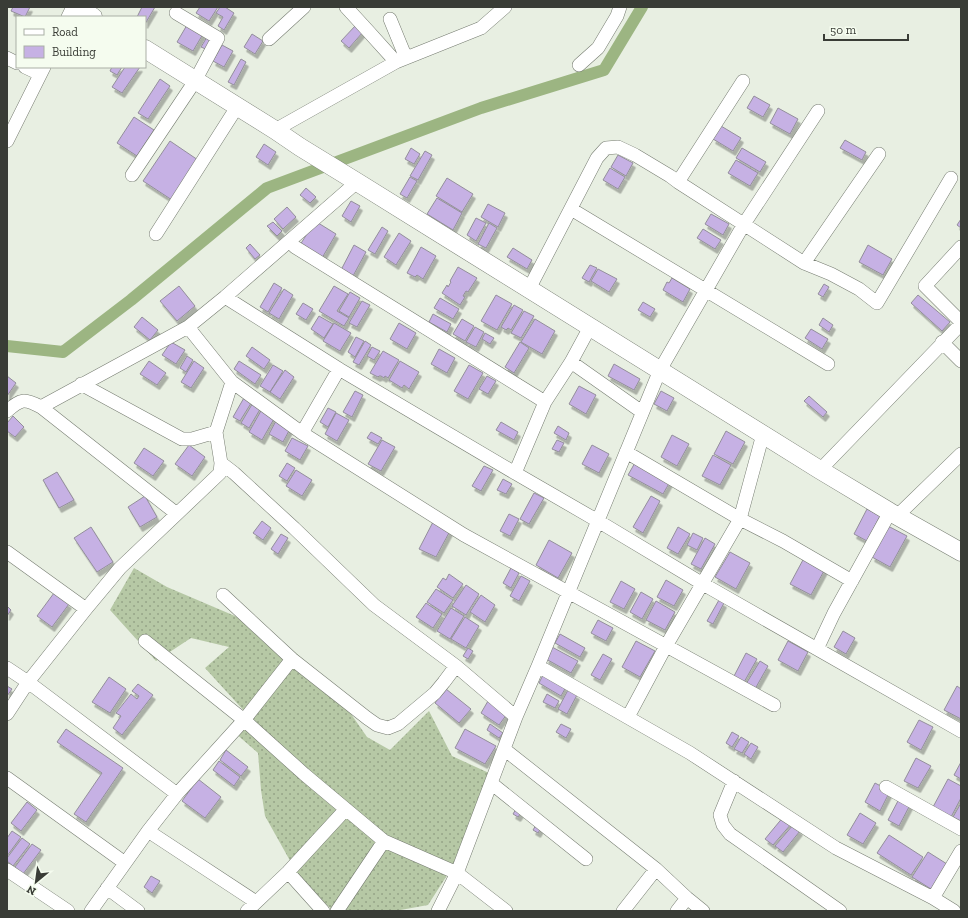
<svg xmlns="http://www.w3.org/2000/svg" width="968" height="918" font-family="'Zilla Slab',serif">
<defs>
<pattern id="grass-dots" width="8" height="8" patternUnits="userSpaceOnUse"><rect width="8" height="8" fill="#b6c8a5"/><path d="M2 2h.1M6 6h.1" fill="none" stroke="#95a487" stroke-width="1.8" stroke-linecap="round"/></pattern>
<filter id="shadow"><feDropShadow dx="2.5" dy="4.5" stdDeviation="0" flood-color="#0004"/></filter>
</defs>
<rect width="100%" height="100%" fill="#e8efe2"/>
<path fill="url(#grass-dots)" d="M134,568L167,587L268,630L326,678L367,737L390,750L429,711L452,756L489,773L453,866L428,905L395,911H333L298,875L265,816L261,790L258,753L234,732L257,725L205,668L229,647L191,638L156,661L110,610Z"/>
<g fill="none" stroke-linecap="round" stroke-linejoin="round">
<path stroke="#9cb582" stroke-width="12" d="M7,346L63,352L131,300L267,188L481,108L604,70L642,7"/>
</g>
<path fill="#c6b1e4" stroke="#938e9b" filter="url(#shadow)" d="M13,7H30L25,17L11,11Z
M142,7H155L145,24V17H137Z
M200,7H218L209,21L196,13Z
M220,7H225L234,13L224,30L218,26L223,17L216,13Z
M187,25L203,34L193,51L177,42Z
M356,25L363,32L349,48L341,41Z
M252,34L263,41L255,54L244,47Z
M207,37L214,41L208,50L201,47Z
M222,45L233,51L224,67L213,61Z
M241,59L246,62L234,85L228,82Z
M112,67H122L117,75L110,71Z
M125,67H140L122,93L112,87Z
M160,79L170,86L148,119L138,113Z
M754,96L770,105L763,117L747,108Z
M778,108L798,119L790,134L770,123Z
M134,117L154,130L137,156L117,143Z
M721,126L741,138L733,151L713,139Z
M845,140L866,152L862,160L840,148Z
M170,141L198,160L172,200L143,181Z
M264,144L276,152L268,165L256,157Z
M411,148L420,154L414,164L405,159Z
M742,148L766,162L760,172L736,158Z
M425,151L432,155L418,180L410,176Z
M618,155L633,163L626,176L611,167Z
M736,160L758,173L750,186L728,173Z
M610,168L625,177L618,189L603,180Z
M410,177L417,181L407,198L400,194Z
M447,178L473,194L462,212L436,196Z
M306,188L316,197L310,203L300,195Z
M437,198L462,213L453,230L427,214Z
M351,201L360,206L351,222L342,216Z
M488,204L505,213L498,227L481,217Z
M287,207L296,217L283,229L274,219Z
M711,214L729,224L723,235L705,224Z
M476,218L486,223L476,241L467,235Z
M961,219V228L957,225Z
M315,221L336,234L322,258L300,245Z
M273,222L282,231L277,236L267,226Z
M489,223L497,228L486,248L478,244Z
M382,227L388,231L375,254L368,250Z
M703,229L721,240L715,249L697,238Z
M399,233L411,241L396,265L384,257Z
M250,244L260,255L255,259L246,248Z
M354,245L366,252L353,276L341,270Z
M868,245L892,259L883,275L859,262Z
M421,247L436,256L423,279L417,275L415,277L407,273Z
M513,248L532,260L527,269L507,257Z
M590,265L597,268L589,282L582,278Z
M458,267L477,278L468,292L466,291L463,296L465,297L460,305L442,293L447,285L448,287L451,282L450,281Z
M598,269L617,279L609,292L591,281Z
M672,278L690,289L683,302L663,290L667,282L669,283Z
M274,283L282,288L268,312L260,307Z
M824,284L829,287L823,297L818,294Z
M179,286L195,306L177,321L160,301Z
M334,286L348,294L337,311L349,318L344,326L319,311Z
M284,289L293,295L279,319L269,313Z
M350,292L360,298L349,317L339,311Z
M496,295L512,304L497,330L481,321Z
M918,295L950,322L942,331L911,303Z
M440,298L459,309L453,319L434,308Z
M362,301L370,305L357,327L349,323Z
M643,302L655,309L650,317L638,310Z
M303,303L313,309L306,320L296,314Z
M514,305L523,310L511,330L508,328L506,330L501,327Z
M524,311L534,316L521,338L511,333Z
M433,314L451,324L447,332L429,322Z
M319,316L333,324L324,338L311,329Z
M142,317L158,330L150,340L134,327Z
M823,318L833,325L829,332L819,325Z
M462,319L474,326L465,341L453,334Z
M535,319L555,331L542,354L521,342Z
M334,323L351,333L340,351L323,341Z
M399,323L416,333L407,349L390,339Z
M475,327L484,332L476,347L466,342Z
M811,329L828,339L822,349L805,338Z
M485,333L494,338L490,344L482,339Z
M356,337L364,341L355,357L348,352Z
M365,341L371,345L359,365L353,362Z
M171,342L185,350L176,364L162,355Z
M520,342L529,348L514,373L505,367Z
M252,347L270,360L264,369L246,356Z
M372,347L380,351L374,360L367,356Z
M439,349L455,358L447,373L431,364Z
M383,351L399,360L388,378L385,376L384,378L381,376H379L378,377L370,373Z
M187,356L193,360L186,372L180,368Z
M149,361L166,373L157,385L140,374Z
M194,361L204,368L191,388L181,382Z
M239,361L261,375L255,384L234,369Z
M400,361L419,372L409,389L404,385L402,388L389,380Z
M614,364L640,379L634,390L608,376Z
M273,365L283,371L270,392L260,386Z
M469,365L483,373L468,399L454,391Z
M285,370L294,377L280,399L270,392Z
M7,376L16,383L7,396Z
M487,376L496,381L488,394L479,389Z
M579,386L596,395L586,414L569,404Z
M355,391L363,395L352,417L343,412Z
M661,391L674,398L667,411L654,404Z
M245,396L253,400L240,421L233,417Z
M809,396L827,412L823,417L804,401Z
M254,401L262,406L249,428L241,423Z
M328,408L336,412L328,427L320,422Z
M262,409L275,417L262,440L249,432Z
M336,413L349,420L337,441L325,434Z
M13,416L24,427L15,437L7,431V423Z
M277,419L291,427L283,442L269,434Z
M501,422L518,432L514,440L496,430Z
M558,426L569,433L566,440L554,433Z
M726,431L745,442L733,464L714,454Z
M371,432L382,438L378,444L367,438Z
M672,435L689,444L677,466L661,457Z
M292,438L308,446L300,460L285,451Z
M382,440L395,447L381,471L368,464Z
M557,440L564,443L559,452L552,449Z
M189,445L205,457L192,476L175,464Z
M592,445L609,454L599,473L582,464Z
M144,448L164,461L153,476L134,463Z
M713,455L731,465L720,485L702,476Z
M636,461L671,480L663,494L628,475Z
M287,463L295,468L287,481L279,476Z
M484,466L493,470L481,491L472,486Z
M296,470L312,480L302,496L286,486Z
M57,472L74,500L59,508L43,480Z
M503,479L512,484L506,494L497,490Z
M534,493L544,498L529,524L520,519Z
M145,496L157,517L140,527L128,507Z
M651,496L660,501L643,533L633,527Z
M867,509L880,516L867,541L854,534Z
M509,514L519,519L510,536L500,531Z
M262,521L271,528L263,540L253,533Z
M433,522L450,531L436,557L419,549Z
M888,526L907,536L890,567L872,557Z
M91,527L113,562L97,572L74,538Z
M678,527L690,534L678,554L667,548Z
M693,533L703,538L697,550L687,545Z
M281,534L288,538L278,554L271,549Z
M705,538L715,544L701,569L691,564Z
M549,540L572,553L558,578L536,565Z
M730,552L750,563L736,589L715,577Z
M804,558L825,569L811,595L790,584Z
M511,568L519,573L511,588L503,583Z
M449,574L463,584L453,598L437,587L443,578L446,580Z
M521,576L530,581L519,601L510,596Z
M666,580L683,590L674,606L657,597Z
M621,581L635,589L624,609L610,602Z
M466,585L479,594L466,615L452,606Z
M436,589L453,600L444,613L427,602Z
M641,592L653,599L642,619L630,612Z
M54,593L69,604L52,627L37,616Z
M481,595L495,605L485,622L470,612Z
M719,600L724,603L713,624L707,621Z
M656,601L675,612L665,630L646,620Z
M426,603L442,614L433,628L416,617Z
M7,606L11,610L7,616Z
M451,608L464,616L450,639L437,631Z
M465,617L479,626L466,648L451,639Z
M598,620L613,628L606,641L591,633Z
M843,631L855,638L846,654L834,647Z
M560,634L585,648L580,657L555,643Z
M636,641L655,651L640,677L622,667Z
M788,641L808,652L798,671L778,660Z
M552,647L578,661L571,673L546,659Z
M468,648L473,651L468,659L463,656Z
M746,653L757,659L743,684L733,678Z
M603,654L612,659L600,680L591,675Z
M760,661L768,666L755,689L746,684Z
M543,675L566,687L561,696L539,683Z
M109,677L126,689L110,713L92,702Z
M138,684L153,695L122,735L113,728L121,716L116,713L131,694L137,699L139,696L132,691Z
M7,686L12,689L7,696Z
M957,686L961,689V719L944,710Z
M446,689L471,709L459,723L435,703Z
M568,690L577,695L567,714L558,709Z
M547,694L559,701L555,708L543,702Z
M488,701L507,714L499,725L481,713Z
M919,720L933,727L921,750L907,742Z
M490,724L503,733L499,738L487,730Z
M561,724L571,729L566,738L556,732Z
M66,729L123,768L86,822L74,814L102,773L57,742Z
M465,729L496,746L485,764L455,748Z
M732,732L739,736L732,747L726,743Z
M741,737L749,742L742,753L734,749Z
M751,743L758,747L751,759L744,754Z
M226,750L248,767L241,776L220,760Z
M916,758L931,766L918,788L904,781Z
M219,761L240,777L234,786L213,770Z
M961,762V779L954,775Z
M198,779L221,797L205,818L182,801Z
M948,779L961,786V798L951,817L933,807Z
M875,783L890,791L880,811L865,802Z
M899,799L910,805L899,826L888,820Z
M27,802L37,810L21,831L11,823Z
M961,803V821L953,817Z
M516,809L521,813L518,817L513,814Z
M860,813L876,823L863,844L847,835Z
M784,816L792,823L773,845L765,839Z
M536,825L541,828L538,833L533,830Z
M793,825L800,831L783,852L775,846Z
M12,831L21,837L7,856V838Z
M889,835L923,857L911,875L877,853Z
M22,838L30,844L13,866L7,861V858Z
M32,844L41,850L23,874L15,867Z
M928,852L947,864L931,889L912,877Z
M151,876L160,881L152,893L144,887Z"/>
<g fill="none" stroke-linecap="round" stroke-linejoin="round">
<g stroke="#767c71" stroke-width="14">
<path id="street" d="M346,7L368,31L396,62
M68,17L73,7
M390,19L406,58
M269,39L304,7
M7,58L17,63
M579,65L598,48L617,16L620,7
M25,67L40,74
M275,130L396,62L481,28L505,7
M7,141L44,67
M132,175L195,81L218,38L176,13
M678,182L743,81
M571,209L828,364
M156,234L237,107
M289,241L295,247L545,402L571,362L590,327
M961,247L925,286L961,322
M804,263L879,154
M529,289L597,158L606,148L618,147L635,155L670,176L678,182L804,263L831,274L859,289L877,303L951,178
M225,297L339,369L515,473L598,521L703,584L961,731
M188,327L232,382L302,433L464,535L774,705
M942,342L961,361
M571,362L642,412
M81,384L182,439H192L216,432
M41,407L188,327L225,297L357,182
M7,411C21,399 24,398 41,407L177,514
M302,433L339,369
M626,452L740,519L783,541L852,581
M221,463L234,473L294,528L374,605L456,666L516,717
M820,470L961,324
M515,473L545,402
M897,516L961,454
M7,552L86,609
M223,595L292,659L367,718L377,725L388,728L398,724L435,693L444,682L456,666
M145,641L244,720L304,774L384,841L457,873L506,911
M817,649L834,613L890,512
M538,666L690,753L836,848L933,898L954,911
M7,668L28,682L177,794
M7,714L28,682L86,609L120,568L220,473L221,463L216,432L232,382
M628,717L666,646L740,519L763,434
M504,749L656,869L687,898L703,911
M7,778L125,863
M734,781L720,815L723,825L730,834L840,911
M491,783L586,859
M886,787L961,829
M7,870L68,911
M288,872L323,911
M107,888L138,911
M933,898L961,851
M256,902L148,831L177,794L244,720L292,659
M91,911L148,831
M247,911L288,872L346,809
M337,911L384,841
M438,911L457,873L516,717L538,666L660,370L744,224L818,111
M623,911L656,869
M677,911L687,898"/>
</g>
<g stroke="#767c71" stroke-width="19">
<path id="secondary" d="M77,7L93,17
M145,49L275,130L300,147L357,182L820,470L890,512L961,552"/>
</g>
<use href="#street" stroke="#fff" stroke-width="13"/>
<use href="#secondary" stroke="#fff" stroke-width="18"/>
</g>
<rect width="968" height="918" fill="none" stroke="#393c36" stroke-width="16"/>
<rect x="16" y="16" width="130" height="52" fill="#f5fcef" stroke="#aaafa5"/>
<rect x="24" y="29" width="20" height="6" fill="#ffffff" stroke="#aaafa5"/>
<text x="52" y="36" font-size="12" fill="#393c36">Road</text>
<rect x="24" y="46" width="20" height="12" fill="#c6b1e4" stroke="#aaafa5"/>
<text x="52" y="56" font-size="12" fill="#393c36">Building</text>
<g transform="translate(36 882) rotate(209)" stroke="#f5fcef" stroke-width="3" paint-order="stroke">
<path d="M0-3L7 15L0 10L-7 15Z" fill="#393c36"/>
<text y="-6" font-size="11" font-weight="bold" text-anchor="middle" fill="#393c36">N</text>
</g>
<path d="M824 34v6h84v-6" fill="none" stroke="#393c36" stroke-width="2"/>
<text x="830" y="34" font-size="12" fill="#393c36" stroke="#f5fcef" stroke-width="3" paint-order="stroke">50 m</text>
</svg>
